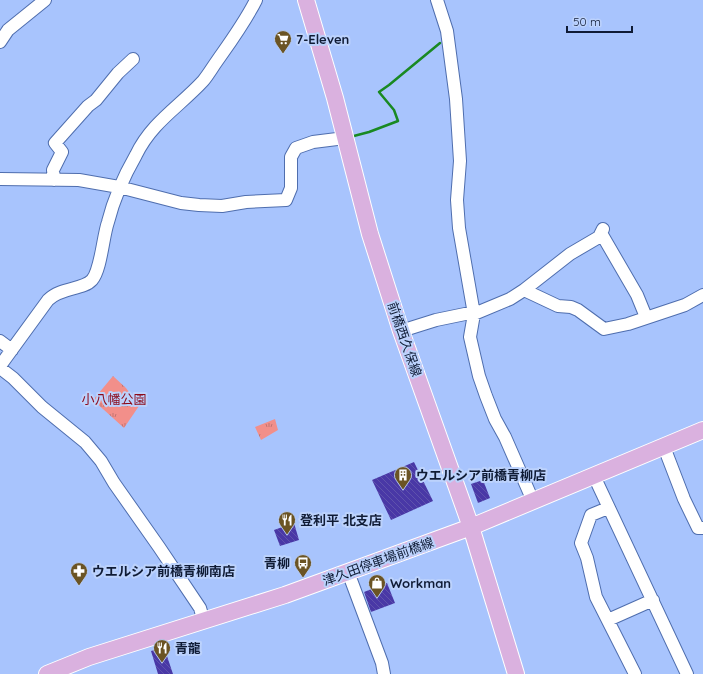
<svg xmlns="http://www.w3.org/2000/svg" width="703" height="674" font-family="Quicksand,'Noto Sans JP',sans-serif">
<defs>
<pattern id="park-tufts" width="24" height="20" patternUnits="userSpaceOnUse"><rect width="24" height="20" fill="#f28f8a"/><path d="M3 7l-1-3M5 7V3M7 7l1-3M15 17l-1-3M17 17v-4M19 17l1-3" fill="none" stroke="#c27472"/></pattern>
<pattern id="building-back-hatch" width="6" height="6" patternUnits="userSpaceOnUse"><rect width="6" height="6" fill="#4938a6"/><path d="M-1 5l2 2M0 0l6 6M5-1l2 2" fill="none" stroke="#5f52ac"/></pattern>
</defs>
<rect width="100%" height="100%" fill="#a8c4fd"/>
<path fill="url(#park-tufts)" d="M113,376L126,388L139,406L124,428L93,400Z
M275,419L278,430L261,440L255,427Z"/>
<g fill="none" stroke-linecap="round" stroke-linejoin="round">
<path stroke="#198922" stroke-width="2.5" d="M350,137L369,132L398,121L394,110L379,92L389,85L440,43"/>
</g>
<path fill="url(#building-back-hatch)" d="M414,462L433,501L391,520L372,480Z
M483,480L490,498L478,503L471,484Z
M294,523L299,540L280,546L274,530Z
M387,583L395,603L371,612L364,592Z
M164,647L173,674H158L151,651Z"/>
<g fill="none" stroke-linecap="round" stroke-linejoin="round">
<g stroke="#4f6eae" stroke-width="14">
<path id="minor" d="M437,0L447,31L456,99L460,161L457,200L459,228L474,314L470,337L479,376L486,396L495,419L505,437L533,501
M0,42L8,30L45,0
M0,179L79,180L119,187L181,203L199,205L222,206L246,202L286,200L291,188V157L296,148L313,142L345,138
M54,180L53,170L62,152L55,143L88,106L96,100L118,73L133,59
M601,233L637,295L646,317
M524,290L570,254L599,237L603,229
M401,331L436,320L465,314H474L510,299L524,290L558,306L571,307L578,310L604,329L628,324L685,305L703,295
M0,341L12,350
M0,366L48,300C61,287 83,290 92,280C101,270 103,236 108,222C114,198 124,176 136,155C152,122 179,107 203,81C208,75 212,68 217,61C231,41 245,22 256,0
M0,368L13,378L42,407L85,442L101,461L114,483L159,547L200,608L204,622
M664,447L684,499L698,528H703
M594,476L687,674
M608,508L591,515L581,543L587,558L596,597L635,674
M348,572L382,663L384,674
M608,620L653,600"/>
</g>
<g stroke="#fff" stroke-width="18">
<path id="major" d="M306,0L335,98L370,234L401,331L471,527L516,674
M47,674L89,657L285,595L471,527L703,430"/>
</g>
<use href="#minor" stroke="#fff" stroke-width="12"/>
<use href="#major" stroke="#dab1df" stroke-width="16"/>
</g>
<defs>
<g id="supermarket-pin" transform="scale(0.9)"><path d="M0 17L-7.5 6A9.5 9.5 0 1 1 7.5 6Z" fill="#6b5424" stroke="#bcd2fc"/><path d="M-6-5.5h2.5l.6 2H6L4.5 2H-2.5L-4.4-4H-6ZM-1.5 3.2a1.3 1.3 0 1 0 .1 0ZM3 3.2a1.3 1.3 0 1 0 .1 0Z" fill="#fff"/></g>
<g id="building-pin" transform="scale(0.9)"><path d="M0 17L-7.5 6A9.5 9.5 0 1 1 7.5 6Z" fill="#6b5424" stroke="#bcd2fc"/><path d="M-4-6H4V6H1V3H-1V6H-4ZM-2.5-4.3h1.7v1.8h-1.7ZM.8-4.3h1.7v1.8H.8ZM-2.5-1h1.7V.8h-1.7ZM.8-1h1.7V.8H.8Z" fill="#fff"/></g>
<g id="restaurant-pin" transform="scale(0.9)"><path d="M0 17L-7.5 6A9.5 9.5 0 1 1 7.5 6Z" fill="#6b5424" stroke="#bcd2fc"/><path d="M-5-6h1v4h1v-4h1v4h1v-4h1v5L-1.5 .5V6h-2V.5L-5-1ZM5-6V6H3V1.5H1.5Q1.5-4 5-6Z" fill="#fff"/></g>
<g id="bus-pin" transform="scale(0.9)"><path d="M0 17L-7.5 6A9.5 9.5 0 1 1 7.5 6Z" fill="#6b5424" stroke="#bcd2fc"/><path d="M-5-6H5V4H4V6H2V4H-2V6H-4V4H-5ZM-3.5-4V0h7V-4ZM-3.5 1.2v1.5H-2V1.2ZM2 1.2v1.5H3.5V1.2Z" fill="#fff"/></g>
<g id="pharmacy-pin" transform="scale(0.9)"><path d="M0 17L-7.5 6A9.5 9.5 0 1 1 7.5 6Z" fill="#6b5424" stroke="#bcd2fc"/><path d="M-2-6h4v4h4v4h-4v4h-4v-4h-4v-4h4Z" fill="#fff"/></g>
<g id="shop-pin" transform="scale(0.9)"><path d="M0 17L-7.5 6A9.5 9.5 0 1 1 7.5 6Z" fill="#6b5424" stroke="#bcd2fc"/><path d="M-5-2.5h2.3a2.7 3.5 0 0 1 5.4 0H5L5.5 6h-11ZM-1.5-2.5h3a1.5 2.3 0 0 0-3 0Z" fill="#fff"/></g>
</defs>
<g fill-rule="evenodd">
<use href="#supermarket-pin" x="283" y="39"/>
<use href="#building-pin" x="403" y="475"/>
<use href="#restaurant-pin" x="287" y="520"/>
<use href="#bus-pin" x="303" y="563"/>
<use href="#pharmacy-pin" x="79" y="571"/>
<use href="#shop-pin" x="377" y="583"/>
<use href="#restaurant-pin" x="162" y="648"/>
</g>
<g text-anchor="middle" dominant-baseline="central" stroke-width="4" stroke-linejoin="round" paint-order="stroke">
<g font-size="13" font-weight="bold" fill="#0f1b35" stroke="#bcd2fc" text-anchor="start">
<text x="296" y="39">7-Eleven</text>
<text x="416" y="475">ウエルシア前橋青柳店</text>
<text x="300" y="520">登利平 北支店</text>
<text x="290" y="563" text-anchor="end">青柳</text>
<text x="92" y="571">ウエルシア前橋青柳南店</text>
<text x="390" y="583">Workman</text>
<text x="175" y="648">青龍</text>
</g>
<g font-size="13" fill="#0f1b35" stroke="#bcd2fc">
<text transform="translate(405 339) rotate(71)">前橋西久保線</text>
<text transform="translate(378 561) rotate(-20)">津久田停車場前橋線</text>
</g>
<g font-size="13" fill="#8c0a1a" stroke="#bcd2fc">
<text x="114" y="399">小八幡公園</text>
</g>
</g>
<path d="M567 26v6h65v-6" fill="none" stroke="#0f1b35" stroke-width="2"/>
<text x="573" y="26" font-size="12" fill="#0f1b35" stroke="#bcd2fc" stroke-width="3" paint-order="stroke">50 m</text>
</svg>
